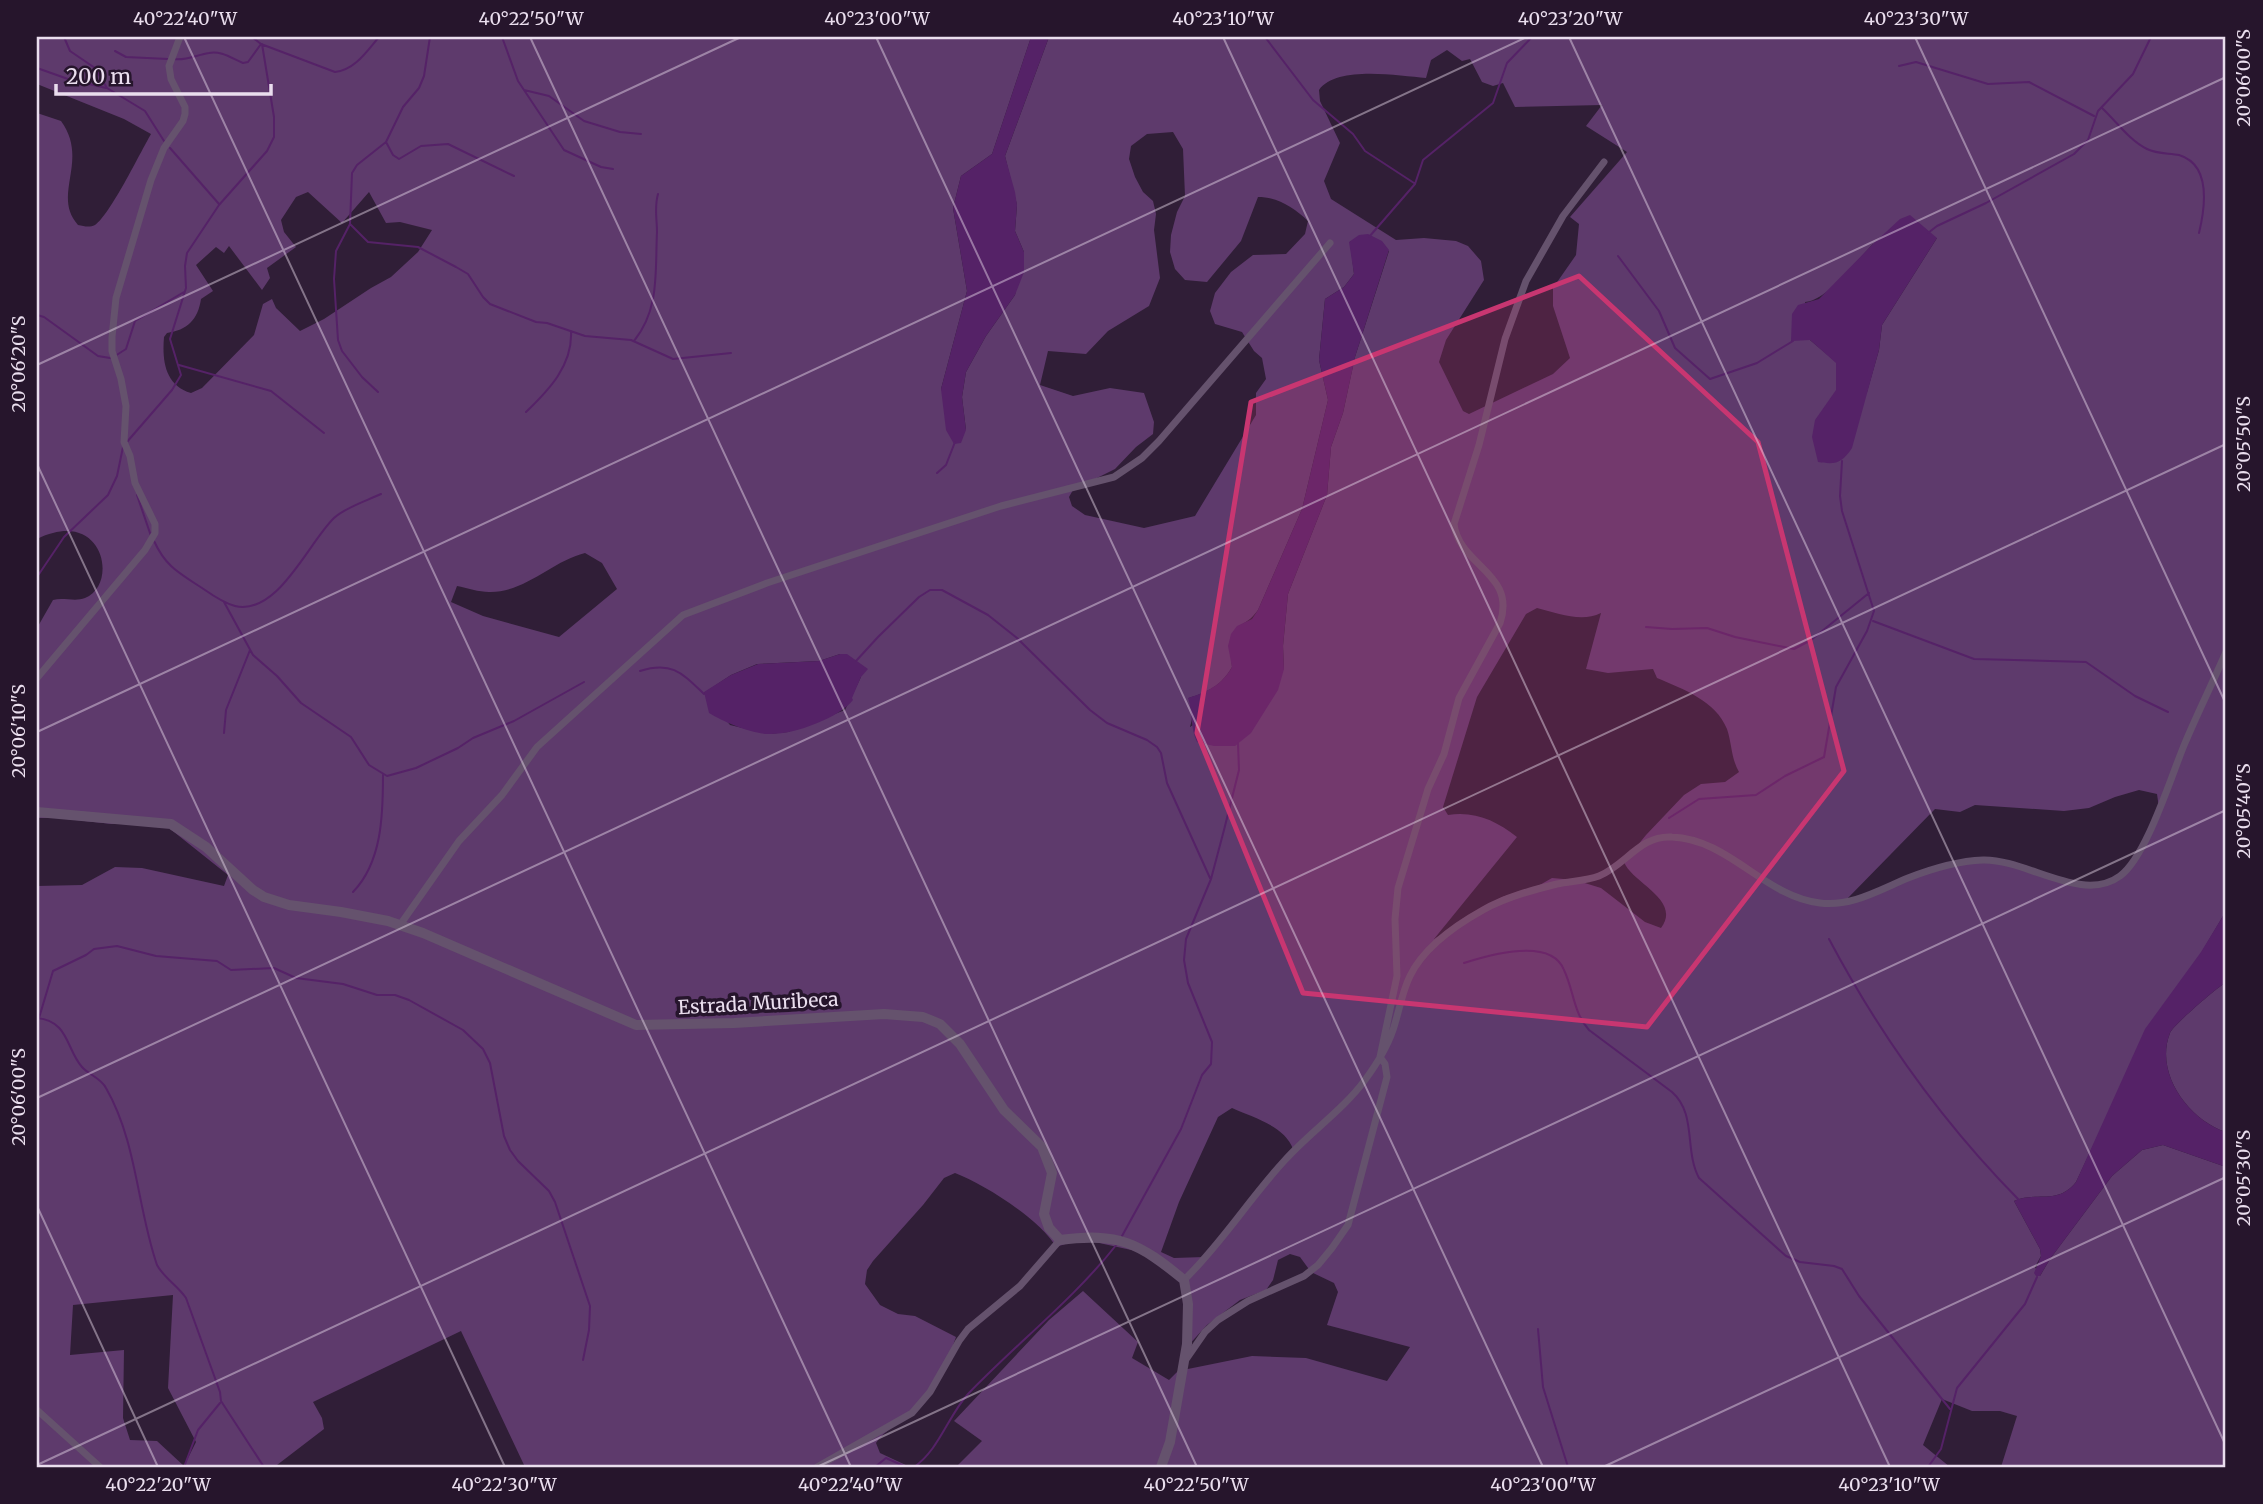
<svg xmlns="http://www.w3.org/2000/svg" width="2263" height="1504" font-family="Merriweather,serif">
<rect width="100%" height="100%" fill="#301e37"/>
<path fill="#5e3a6c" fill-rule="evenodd" d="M37,37H1031L992,154L961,176L953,208L967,291L941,389L966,430L962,397L966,372L986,336L1015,295L1024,252L1015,231L1017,205L1005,156L1049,37H2226V911L2115,1099L2076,1182C2058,1205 2038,1191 2014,1201L2040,1249L2041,1256L2035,1267L2040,1276L2050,1259L2112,1176L2142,1150L2163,1145L2226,1167V1467H2001L2017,1416L2000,1411H1972L1942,1399L1923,1445L1950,1467H956L982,1441L954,1421L1049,1320L1083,1291L1138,1342L1132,1358L1169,1380L1178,1371L1252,1356L1306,1358L1387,1381L1410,1347L1327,1325L1338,1292L1334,1283L1311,1272L1300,1257L1290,1254L1278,1260L1273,1280L1266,1290L1240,1300L1207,1325L1185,1349L1184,1285L1145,1253L1081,1239L1056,1247C1041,1220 984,1184 955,1173L944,1178L923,1205L873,1261L867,1270L865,1284L880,1305L898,1314L915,1316L956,1337C948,1360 939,1388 922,1406C908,1421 887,1426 876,1443L880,1453L910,1467H525L461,1331L313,1402L322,1418L324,1429L277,1465V1467H37V886L82,885L115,867L142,868L224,886L228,875L164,824H112L57,818H37V628L53,600C63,597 75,602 85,598C119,585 104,506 37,539V113L61,121C90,161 51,195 78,225C84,226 89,228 95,225C110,215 140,153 151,134L124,119L37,84ZM1447,50L1462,61L1470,59L1482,82L1493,86L1503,83L1515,107L1602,105L1586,126L1627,152L1570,217L1579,224L1576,255L1553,288V306L1570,358L1553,374L1469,414L1463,411L1439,362L1446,340L1484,280L1481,261L1468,246L1456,241L1424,238L1396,240L1331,199L1324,181L1340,143L1320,101L1319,90C1337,65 1398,76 1426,78L1431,60ZM1173,132L1183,149L1185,196L1177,212L1171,235L1170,252L1175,269L1185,280L1207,282L1241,241L1258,197C1278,197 1294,208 1308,221L1305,234L1286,254L1253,255L1231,272L1215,293L1210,311L1215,324L1242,332L1254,351L1262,358L1266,379L1256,393V415L1195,516L1144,528L1085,515L1072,506L1069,497L1073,490L1115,469L1136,447L1153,434L1154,422L1144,393L1110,388L1073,396L1040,385L1048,351L1086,354L1108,331L1149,306L1160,278L1154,230L1156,214L1153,201L1143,192L1135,177L1129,159L1131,146L1147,134ZM308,192L342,223L369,192L386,223L400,222L432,230L418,252L391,277L371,288L324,319L300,331L276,308L272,299L263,304L254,335L202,388L191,393C165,385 162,361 164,337L167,333C187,330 198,320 201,299L213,291L196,265L216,247L224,253L229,246L262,290L270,278L267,268L296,247L284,232L281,220L296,197ZM1937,238L1882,325L1879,350L1867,392L1836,390V362L1810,340L1805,302C1827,301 1857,260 1873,244ZM1350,241L1389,251L1355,357L1343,413L1331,447L1327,495L1288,594L1283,646L1284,669L1190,727L1193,715L1189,698C1208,692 1222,685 1232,667C1231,652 1226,634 1241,625C1249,620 1252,618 1258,610L1302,509L1328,400L1319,360L1325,299L1344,287L1354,274ZM585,553L602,563L617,589L559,637L483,616L451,602L457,586C467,588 479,592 489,592C525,593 552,561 585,553ZM1537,608C1558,613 1581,623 1601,613L1586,669L1608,673L1653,669L1657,678C1683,689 1716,701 1727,729C1732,744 1731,758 1739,772L1725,782L1701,784L1684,795L1646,835L1624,862C1632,883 1682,900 1661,928L1645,922L1601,888L1575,880L1552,878L1538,886L1502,897L1434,939L1517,837C1496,821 1476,811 1448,815L1443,807L1477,697L1526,614ZM840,654L861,677L845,710L788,732L768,734L730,725L704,693L731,675L757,664L819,661ZM2139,790L2157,794L2159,808L2150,831L2124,872L2095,886L1991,861L1944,867L1846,900L1935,809L1960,812L1975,805L2064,811L2089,808L2115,797ZM1232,1108C1252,1117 1285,1126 1293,1149L1204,1257L1174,1258L1161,1252L1179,1202L1218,1117ZM173,1295L168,1388L196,1442L184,1466L157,1441L130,1440L123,1418L124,1350L70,1355L73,1305Z
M2226,982V1132C2189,1120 2154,1073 2170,1033C2173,1025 2217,988 2226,982Z"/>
<path fill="#552267" d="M1031,37H1049L1005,156L1015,192L1017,205L1015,231L1024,252V272L1015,295L986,336L966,372L962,397L966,430L961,443L954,444L946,430L941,389L967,291L953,208L961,176L992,154Z
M1910,215L1937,238L1882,325L1879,350L1852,448C1842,463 1836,465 1818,462L1812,437L1815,420L1836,390V363L1810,340L1791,341L1792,314L1798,305L1819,299L1873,244L1900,219Z
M1368,234L1382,241L1389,250L1355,357L1343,413L1331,447L1327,495L1288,594L1283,646L1284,669L1278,690L1251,733L1235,746H1214L1197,742C1190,727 1193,714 1188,698C1207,692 1222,685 1232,667L1228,646L1231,634L1237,626L1252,619L1258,610L1302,509L1328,400L1319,360L1325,299L1344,287L1354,274L1349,242L1359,235Z
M840,654H847L868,669L861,677L852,698L853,700C839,718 793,735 769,734C752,734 724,722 709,713L704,692L731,675L758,664L819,661Z
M2226,911V982C2217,988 2173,1025 2170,1033C2154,1073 2189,1120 2226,1132V1167L2163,1145L2142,1150L2112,1176L2050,1259L2040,1276H2036L2034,1273L2041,1256L2040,1249L2014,1201C2038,1191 2058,1205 2076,1182L2145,1029L2201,952Z"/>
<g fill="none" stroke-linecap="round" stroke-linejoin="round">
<path stroke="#552267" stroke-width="2" d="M64,37L70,51L95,68L107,88L145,111L164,141
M252,37L261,44L335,72C355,70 367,51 379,37
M502,37L518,81L564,150L601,167L613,169
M1265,37L1313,100L1353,134L1365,151L1414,183
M115,51L126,57L168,59
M173,59C188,61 195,55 209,53C220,50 233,59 243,63L248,62L261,44
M1899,66L1916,62L1988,84L2029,82L2094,116
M37,68L68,79L106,88
M524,90L549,96L584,121L620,132L641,134
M2102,108C2116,121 2130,141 2147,149C2157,154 2169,153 2179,155C2212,165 2205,208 2199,233
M386,142L393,155L399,159L421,146L448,144L514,176
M170,148L219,204
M350,224L368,242L418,247L456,267L468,274L483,297L490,304L536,322L547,323L585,336L631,340L673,359L731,353
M1928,233L1937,226L1986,203L2074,154L2088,140L2098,111L2133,74L2151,37
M1369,237L1415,184L1423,160L1493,103L1507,63L1532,37
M1618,256L1659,311L1675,348L1710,379L1757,363L1793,341
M37,315L44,317L98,356L110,358
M634,341C660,309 655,271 657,232C657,218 654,208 658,194
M115,356L126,349L135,321L184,292
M179,365L271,391L324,433
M378,392L362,377L342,351L338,340L334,279L336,251L350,224L352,173L357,165L386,142L403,107L419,88L424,76L430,37
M526,412C549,390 573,365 571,331
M126,443L172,390L181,375L170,339L186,288L185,266L187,253L219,205L267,151L274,137V117L262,44
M937,473L946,465L955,442
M137,495L151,536
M154,541C166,567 179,573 202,588C212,595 223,603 235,606C278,616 308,543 334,518C346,507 366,501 381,494
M37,577L64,537L108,495L117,476L123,447
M224,602L253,655L277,676L301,703L351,737L369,765L387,776L416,768L458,748L473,738L514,721L584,682
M1873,621L1974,659L2086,662L2135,696L2168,712
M1646,627L1672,629L1707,628L1735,637L1794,649L1811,640L1869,593
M856,661L878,637L919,597L930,590H942L988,615L1017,638L1090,710L1107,723L1147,740L1157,747L1161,753L1167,783L1210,878
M640,671C672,661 682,673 704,694
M224,733L226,710L250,650
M1669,818L1699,799L1756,795L1785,776L1824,757L1836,687L1867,631L1874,611L1842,511L1840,496L1842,461
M353,892C382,862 383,815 383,775
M1829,939C1880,1035 1943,1123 2019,1200
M1464,963C1489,955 1551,937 1564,970C1574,991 1573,1012 1589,1030L1672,1092C1697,1114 1684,1150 1699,1178L1786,1256L1800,1262L1834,1266L1842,1269L1859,1296L1950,1409
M37,1018C69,1021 66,1049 82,1067C89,1075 101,1078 106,1088C137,1142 137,1207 157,1265C164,1278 178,1286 186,1298L220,1392L221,1401L264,1467
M39,1018L53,971L86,955L94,949L117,946L156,956L217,961L231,970L274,968L296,978L343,984L377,995H395L409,1000L463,1030L483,1049L490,1063L504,1136L510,1150L518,1161L549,1191L555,1202L590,1306L589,1330L583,1360
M1122,1236L1181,1129L1202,1075L1211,1064L1212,1042L1188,983L1184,960L1186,939L1211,879L1224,830L1239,770L1238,743
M1538,1329L1543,1387L1568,1467
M184,1467L198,1430L220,1403
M875,1467L886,1458L906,1467
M914,1467C939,1450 948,1416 968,1394C1017,1343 1074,1299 1117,1244
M1928,1467L1941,1449L1957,1388L2025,1304L2037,1277"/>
<path stroke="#65526d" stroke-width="7" d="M37,678L145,550L155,533V524L135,483L130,456L124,442L126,406L121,379L112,351V337L116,298L151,180L164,148L183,121L185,114V107L171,79L169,66L180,37
M400,925L459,841L502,795L537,747L683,615L767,583L1001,506L1114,477L1142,458L1159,441L1330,243
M1184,1280C1222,1243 1249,1199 1285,1160C1310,1132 1343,1110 1365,1080C1376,1065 1387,1048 1393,1030C1399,1012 1402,992 1410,976C1424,947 1456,925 1483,910C1506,897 1532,890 1557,884C1571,881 1586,881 1599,876C1626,865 1640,835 1672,837C1729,839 1765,897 1820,903C1851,907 1879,890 1908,878C1931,869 1957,861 1983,860C2027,859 2082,904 2120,876C2147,856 2171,776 2185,743C2198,712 2213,682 2226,652
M1187,1358L1205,1332L1218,1320L1248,1301L1304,1276L1318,1265L1332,1248L1348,1225L1387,1077L1385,1064L1380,1057L1397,976L1395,919L1398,888L1428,789L1444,754L1459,698L1500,623C1517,573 1459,566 1454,524L1479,445L1505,339L1526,281L1563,216L1604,162
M37,1410L100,1467
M817,1467L912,1413L930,1392L959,1341L968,1329L1020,1286L1060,1240"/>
<path stroke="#65526d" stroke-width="10" d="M37,812L171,824L206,847L253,890L264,897L289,905L341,912L388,921L423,933L636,1025L734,1023L884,1014L923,1017L940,1024L960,1044L1004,1110L1042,1147L1052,1173L1044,1214L1049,1228L1060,1240C1119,1232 1139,1243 1184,1280L1188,1304L1187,1344L1170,1442L1161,1467"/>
</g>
<path fill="#c83671" fill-opacity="0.2" stroke="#c83671" stroke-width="5" stroke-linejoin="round" d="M1579,276L1758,442L1844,771L1647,1027L1303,993L1197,733L1251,402Z"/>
<path fill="none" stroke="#eadeee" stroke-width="2" stroke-opacity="0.45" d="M184,37L851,1467M530,37L1197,1467M876,37L1543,1467M1223,37L1890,1467M1569,37L2226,1446M1915,37L2226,704M37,365L741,37M37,464L505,1467M37,732L1527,37M37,1098L2226,77M37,1206L158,1467M37,1465L2226,444M817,1467L2226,810M1603,1467L2226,1177"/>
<g text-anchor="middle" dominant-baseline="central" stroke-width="7" stroke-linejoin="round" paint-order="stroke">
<g font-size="19" fill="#eadeee" stroke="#26152c">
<text transform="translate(758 1003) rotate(-3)">Estrada Muribeca</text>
</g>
</g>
<rect width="2263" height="1504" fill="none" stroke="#26152c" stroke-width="77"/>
<path d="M56 84v10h215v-10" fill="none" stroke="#eadeee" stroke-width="3.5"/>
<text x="66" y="84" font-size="21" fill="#eadeee" stroke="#26152c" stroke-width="5" paint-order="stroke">200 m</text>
<rect x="38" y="38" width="2186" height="1428" fill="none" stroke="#eadeee" stroke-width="2.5"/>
<g font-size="18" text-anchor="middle" fill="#eadeee">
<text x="185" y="25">40°22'40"W</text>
<text x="531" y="25">40°22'50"W</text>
<text x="877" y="25">40°23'00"W</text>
<text x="1223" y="25">40°23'10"W</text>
<text x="1570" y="25">40°23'20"W</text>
<text x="1916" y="25">40°23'30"W</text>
<text transform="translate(2244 78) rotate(-90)" y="6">20°06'00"S</text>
<text transform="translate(19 364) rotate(-90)" y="6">20°06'20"S</text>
<text transform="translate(2244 444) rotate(-90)" y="6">20°05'50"S</text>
<text transform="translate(19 731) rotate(-90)" y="6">20°06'10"S</text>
<text transform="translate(2244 811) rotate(-90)" y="6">20°05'40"S</text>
<text transform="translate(19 1097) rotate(-90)" y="6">20°06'00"S</text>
<text transform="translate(2244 1178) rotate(-90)" y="6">20°05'30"S</text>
<text x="158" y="1491">40°22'20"W</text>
<text x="504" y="1491">40°22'30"W</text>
<text x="850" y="1491">40°22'40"W</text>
<text x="1196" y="1491">40°22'50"W</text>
<text x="1543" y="1491">40°23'00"W</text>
<text x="1889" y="1491">40°23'10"W</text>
</g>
</svg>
